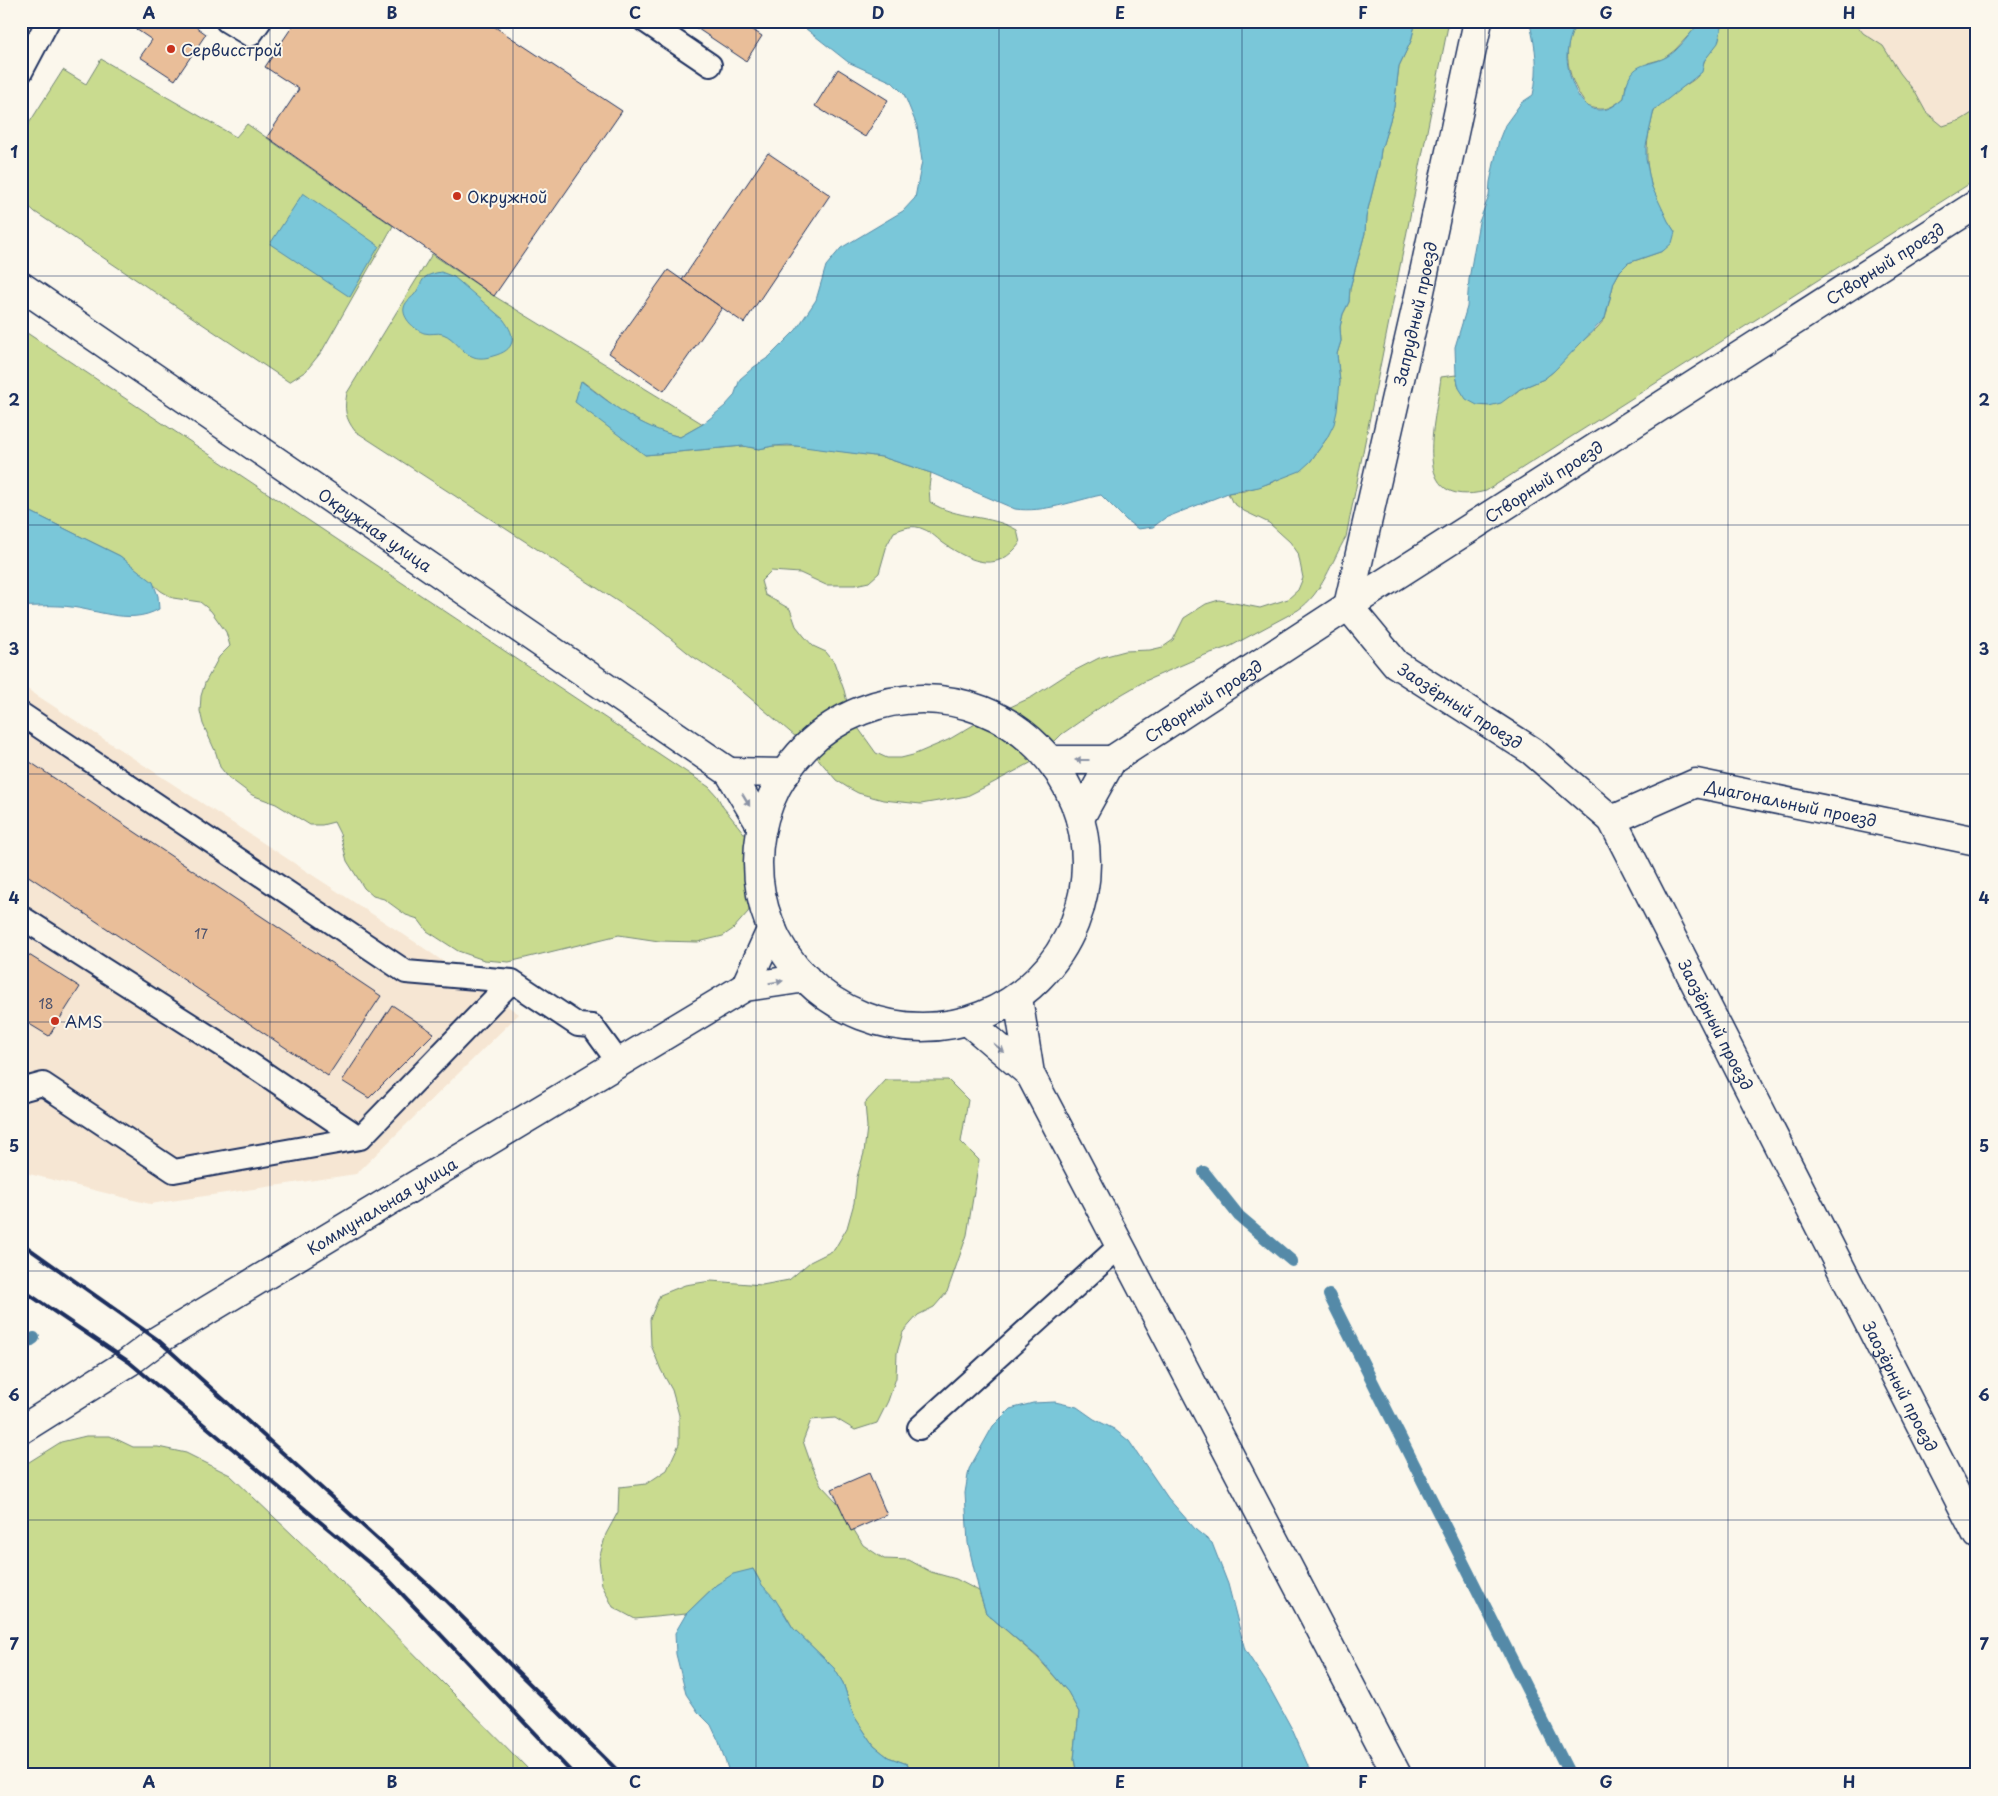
<svg xmlns="http://www.w3.org/2000/svg" width="1998" height="1796" font-family="'Playpen Sans',sans-serif">
<rect width="100%" height="100%" fill="#fbf7ec"/>
<filter id="ink" filterUnits="userSpaceOnUse"><feTurbulence type="fractalNoise" baseFrequency=".02" numOctaves="2"/><feDisplacementMap in="SourceGraphic" scale="10" xChannelSelector="R" yChannelSelector="G"/><feConvolveMatrix kernelMatrix="1 2 1 2 8 2 1 2 1" color-interpolation-filters="sRGB"/></filter>
<g filter="url(#ink)">
<path fill="#f6e6d3" d="M1815,21H1977V139L1908,182Z
M21,685L418,944L519,1014L356,1174L150,1204L21,1172Z"/>
<path fill="#c9db8f" stroke="#728576" d="M1416,21H1449L1346,537C1331,562 1323,593 1298,610L1231,646L1205,655L1145,681L1124,693L1102,706L1062,734L1036,760L989,785L967,796L921,804L883,800L858,793L847,787L836,780L809,748L730,681L692,656L654,625L355,431C345,418 344,409 347,393L432,254L494,296L703,424L680,437L655,430L622,412L582,381L645,455L743,446L759,449L773,446H804L882,457L931,473L929,487L930,502C957,520 990,514 1017,530L1020,543C998,573 973,563 946,545C938,540 932,532 923,529C913,524 904,528 894,532L887,545L879,573L869,582L855,585H826L800,573L771,571L761,581L765,595L790,609L796,626L804,636L813,646L826,652L834,662L844,690L851,718L876,753L887,758H901L913,755L948,740L982,720L1032,697L1066,675L1099,658L1125,651L1150,650L1163,647L1173,640L1184,618L1206,604L1219,600L1260,608L1288,599L1298,590L1303,578L1298,553L1290,542L1269,523L1244,511L1232,502L1228,493L1244,491L1273,482L1310,462L1327,438L1340,382L1337,354L1341,341L1340,327L1343,314L1349,302L1350,288L1365,233L1366,217L1379,165L1381,150L1394,107L1399,66L1411,41Z
M1579,21H1702L1675,50L1663,59L1648,63L1626,84L1624,98C1610,109 1604,112 1587,106C1569,83 1558,46 1579,21Z
M1720,21H1854L1863,33L1883,46L1900,73L1915,92L1926,112L1943,126L1961,120L1977,110V179L1486,491C1407,511 1436,422 1441,377L1456,375L1459,388L1512,396L1520,389L1544,379L1554,371L1571,352L1597,328L1605,319L1614,282L1620,271L1628,263L1663,251L1675,232C1652,199 1641,167 1650,127C1652,122 1652,113 1656,109C1665,97 1680,89 1692,81C1700,76 1701,70 1704,62C1711,44 1723,47 1720,21Z
M101,59L236,137L247,124L393,226L322,351L306,371L289,382L35,212L21,199V136L63,70L86,84Z
M21,329L709,787L717,796L723,807L747,837L754,862V900L748,912L733,929L723,936L698,942L659,941L619,935L509,962L484,960L458,951L427,931L418,919L406,915L384,899L373,896L364,888L347,861L340,834L334,822L322,825H310L276,804L252,795L228,777L220,767L216,753L203,724L200,711L201,696L205,683L219,657L230,646L226,632L211,611L200,602L173,598L161,591L120,556L21,507Z
M886,1080H948L968,1100L961,1142L979,1160L967,1235L953,1275L947,1292L934,1307L918,1315L903,1332L897,1353L896,1378L888,1401L877,1423L855,1430L835,1418L811,1420L803,1441L811,1464L821,1485L837,1502L863,1545L884,1559L909,1560L931,1572L956,1579L979,1591L986,1613L1038,1658L1068,1692L1079,1712L1074,1759L1077,1775H912L907,1764L888,1757L874,1746L854,1716L843,1683L834,1668L793,1628L784,1612L762,1585L753,1569L716,1585L686,1614L635,1619L613,1607L602,1585L599,1559L606,1534L618,1512L619,1487L646,1484L667,1470L679,1444V1415L672,1390L661,1370L651,1345L650,1319L660,1295L685,1285L711,1281L762,1285L789,1280L810,1262L834,1250L847,1228L854,1203L857,1177L864,1153L867,1127L865,1103Z
M86,1436H110L133,1447H158L186,1453L230,1475L361,1600L534,1775H21V1467L61,1442Z"/>
<path fill="#7ac7d9" stroke="#548aa8" d="M796,21H1416L1411,41L1399,66L1394,107L1381,150L1379,165L1366,217L1365,233L1350,288L1349,302L1343,314L1340,327L1341,341L1337,354L1340,382L1337,411L1334,424L1327,438L1310,462L1300,471L1259,487L1228,493L1165,518L1153,527L1138,529L1126,520L1101,495C1073,501 1044,513 1015,509L931,473L882,457L788,445L773,446L759,449L743,446L645,455L575,402L581,381C615,407 638,426 680,437L703,424L725,406L734,396L740,379L754,367L769,357L796,330L816,300L826,266L841,248L903,211L915,198L922,161L917,126L904,94L892,82L848,62Z
M1531,21H1579C1571,30 1567,46 1567,58C1568,75 1578,111 1600,110C1610,110 1617,104 1624,98C1630,53 1650,72 1675,51C1685,42 1692,30 1702,21H1720L1721,30L1718,43L1704,61L1702,72L1654,110L1646,146V159L1651,185L1668,221L1675,232L1672,243L1663,251L1628,263L1620,271L1614,282L1605,318L1554,371L1544,379L1520,389L1501,403L1489,406L1477,405L1466,399L1459,388L1456,375L1455,347L1467,307L1469,279L1479,222L1489,196L1490,182L1499,140L1505,125L1521,103L1533,95C1539,68 1536,50 1530,24Z
M303,193L379,246L350,297L270,244Z
M441,272L454,277L503,319C517,337 516,350 493,356C487,358 480,359 474,357C461,353 455,338 443,334C437,332 431,335 424,333C415,330 402,318 404,308C405,302 410,299 414,295C425,281 418,276 441,272Z
M21,507L120,556L153,582L158,596L159,609C128,627 93,607 60,606C47,605 34,607 21,606Z
M1055,1402L1077,1407L1094,1419L1114,1429L1129,1441L1168,1498L1196,1530L1212,1543L1228,1584L1245,1650L1268,1685L1292,1729L1312,1775H1077L1074,1759L1079,1712L1068,1692L1039,1658L986,1613L979,1591L968,1543L965,1493L969,1469L993,1426L1010,1409L1033,1403Z
M753,1569L762,1585L775,1599L793,1628L834,1668L843,1683L854,1716L874,1746L888,1757L907,1764L912,1775H730L719,1742L711,1725L698,1712L686,1694L676,1654L675,1633L686,1614L716,1585L733,1574Z"/>
<g fill="none" stroke-linecap="round" stroke-linejoin="round">
<path stroke="#548aa8" stroke-width="12" d="M1204,1172L1239,1216L1292,1261
M1329,1295L1570,1775
M21,1347L34,1338"/>
</g>
<path fill="#e9be99" stroke="#1b2f5e" d="M124,21H188L206,34L175,80L140,57L152,40Z
M296,21H486L622,111L494,296L267,137L299,89L265,67Z
M686,21H739L762,36L746,61Z
M838,69L888,100L865,137L815,106Z
M768,153L830,195L744,323L682,280Z
M668,270L722,308L664,391L609,353Z
M21,756L381,996L328,1076L21,871Z
M21,950L80,987L49,1036L21,1019Z
M392,1005L434,1033L369,1098L342,1081Z
M869,1473L887,1515L851,1531L832,1489Z"/>
<g fill="none" stroke-linecap="round" stroke-linejoin="round">
<g stroke="#1b2f5e" stroke-width="26">
<path id="service" d="M227,21L250,35L260,21
M645,21L710,65
M21,72L48,21
M21,714L406,972L512,981L578,1025L592,1026L619,1063
M21,917L222,1045L360,1138L512,981
M21,1090L43,1084L174,1171L360,1138
M919,1428L1121,1245"/>
</g>
<g stroke="#1b2f5e" stroke-width="31">
<g id="minor">
<path id="s1" d="M1348,606L1396,664L1532,751L1612,820L1977,1535"/>
<path id="s2" d="M1348,606L1419,296L1478,21"/>
<path d="M1051,760H1112"/>
<path id="s3" d="M1080,818L1112,760L1348,606L1977,204"/>
<path id="s4" d="M1612,820L1696,783L1977,841"/>
</g>
</g>
<g stroke="#1b2f5e" stroke-width="31">
<g id="secondary">
<path id="s5" d="M21,286L729,772L762,827"/>
<circle cx="922" cy="863" r="164"/>
<path d="M729,772L786,773"/>
<path d="M745,987L772,928"/>
<path d="M1018,998L1030,1074L1397,1775"/>
<path d="M969,1022L1030,1074"/>
<path id="s6" d="M21,1430L129,1362L158,1340L745,987L806,978"/>
</g>
</g>
<use href="#service" stroke="#fbf7ec" stroke-width="22"/>
<use href="#minor" stroke="#fbf7ec" stroke-width="28"/>
<use href="#secondary" stroke="#fbf7ec" stroke-width="28"/>
<path stroke="#1b2f5e" stroke-width="4" d="M21,1243L158,1340L446,1601L622,1775
M21,1289L129,1362L386,1577L574,1775"/>
</g>
<defs><path id="oneway-solid" d="M-6-.8H1V-3.2L6.5 0L1 3.2V.8H-6Z" transform="scale(1.25)"/></defs>
<g fill="#8b93a5">
<use href="#oneway-solid" transform="translate(1082 760) rotate(180)"/>
<use href="#oneway-solid" transform="translate(746 800) rotate(59)"/>
<use href="#oneway-solid" transform="translate(776 982) rotate(-9)"/>
<use href="#oneway-solid" transform="translate(999 1048) rotate(40)"/>
</g>
</g>
<path fill="none" stroke="#1b2f5e" stroke-width="1" stroke-opacity="0.55" d="M270,21V1775M513,21V1775M756,21V1775M999,21V1775M1242,21V1775M1485,21V1775M1728,21V1775M21,276H1977M21,525H1977M21,774H1977M21,1022H1977M21,1271H1977M21,1520H1977"/>
<g fill="#c8321e" stroke="#fbf7ec" stroke-width="2">
<circle cx="171" cy="49" r="5"/>
<circle cx="457" cy="196" r="5"/>
<circle cx="55" cy="1021" r="5"/>
</g>
<g text-anchor="middle" dominant-baseline="central" stroke-width="4" stroke-linejoin="round" paint-order="stroke">
<g font-size="14" fill="#4e536d">
<text x="201" y="933">17</text>
<text x="46" y="1003">18</text>
</g>
<g font-size="16" fill="#1b2f5e" stroke="#fbf7ec" text-anchor="start">
<text x="181" y="49">Сервисстрой</text>
<text x="467" y="196">Окружной</text>
<text x="65" y="1021">AMS</text>
</g>
<g font-size="16" fill="#1b2f5e" stroke="#fbf7ec">
<text stroke="none"><textPath href="#s3" startOffset="985">Створный проезд</textPath></text>
<text stroke="none"><textPath href="#s2" startOffset="300">Запрудный проезд</textPath></text>
<text stroke="none"><textPath href="#s3" startOffset="580">Створный проезд</textPath></text>
<text stroke="none"><textPath href="#s5" startOffset="430">Окружная улица</textPath></text>
<text stroke="none"><textPath href="#s3" startOffset="175">Створный проезд</textPath></text>
<text stroke="none"><textPath href="#s1" startOffset="152">Заозёрный проезд</textPath></text>
<text stroke="none"><textPath href="#s4" startOffset="189">Диагональный проезд</textPath></text>
<text stroke="none"><textPath href="#s1" startOffset="572">Заозёрный проезд</textPath></text>
<text stroke="none"><textPath href="#s6" startOffset="425">Коммунальная улица</textPath></text>
<text stroke="none"><textPath href="#s1" startOffset="978">Заозёрный проезд</textPath></text>
</g>
</g>
<rect width="1998" height="1796" fill="none" stroke="#fbf7ec" stroke-width="55"/>
<rect x="28" y="28" width="1942" height="1740" fill="none" stroke="#1b2f5e" stroke-width="2"/>
<g font-size="16" text-anchor="middle" font-weight="bold" fill="#1b2f5e">
<text x="149" y="19">A</text>
<text x="392" y="19">B</text>
<text x="635" y="19">C</text>
<text x="878" y="19">D</text>
<text x="1120" y="19">E</text>
<text x="1363" y="19">F</text>
<text x="1606" y="19">G</text>
<text x="1849" y="19">H</text>
<text x="14" y="158">1</text>
<text x="1984" y="158">1</text>
<text x="14" y="406">2</text>
<text x="1984" y="406">2</text>
<text x="14" y="655">3</text>
<text x="1984" y="655">3</text>
<text x="14" y="904">4</text>
<text x="1984" y="904">4</text>
<text x="14" y="1152">5</text>
<text x="1984" y="1152">5</text>
<text x="14" y="1401">6</text>
<text x="1984" y="1401">6</text>
<text x="14" y="1650">7</text>
<text x="1984" y="1650">7</text>
<text x="149" y="1788">A</text>
<text x="392" y="1788">B</text>
<text x="635" y="1788">C</text>
<text x="878" y="1788">D</text>
<text x="1120" y="1788">E</text>
<text x="1363" y="1788">F</text>
<text x="1606" y="1788">G</text>
<text x="1849" y="1788">H</text>
</g>
</svg>
